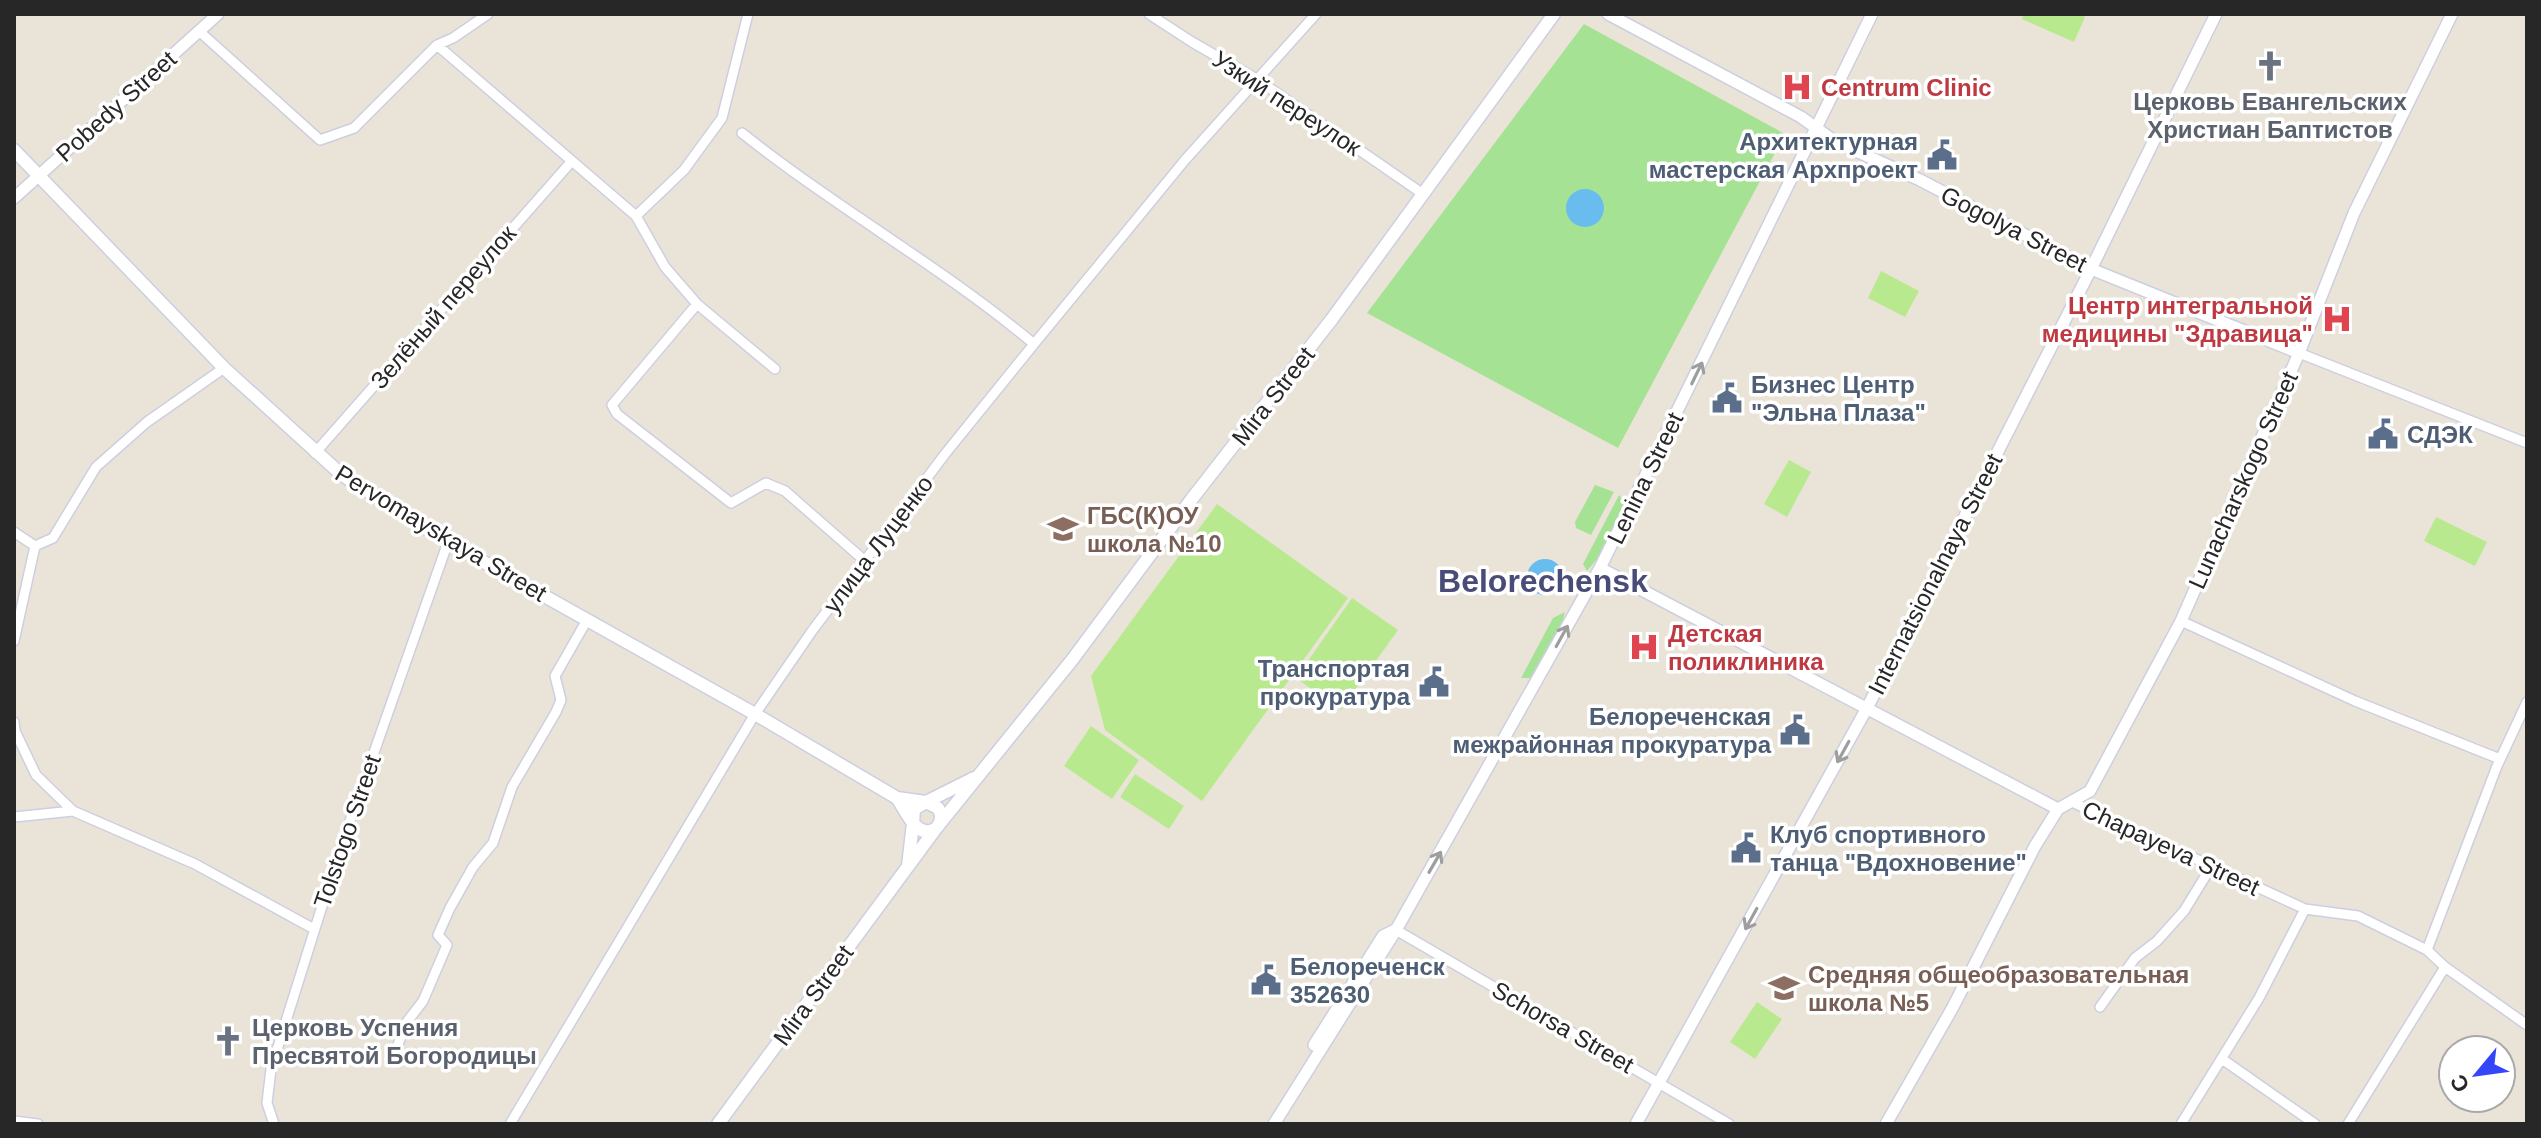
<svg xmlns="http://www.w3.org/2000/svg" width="2541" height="1138" font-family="Arial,sans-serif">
<rect width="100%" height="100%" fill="#eae4d8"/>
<path fill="#a6e293" d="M1584,24L1785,134L1618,448L1367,313Z
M1595,485L1614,492L1591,535L1576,528L1575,522Z
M1619,495L1626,504L1604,551L1587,571L1583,564Z
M1565,612L1560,631L1533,678H1521L1553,618Z"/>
<path fill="#b9e98f" d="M2024,14H2080L2085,17L2074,42L2022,19Z
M1881,271L1919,291L1905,317L1868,298Z
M1789,460L1811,472L1787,517L1764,504Z
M1217,504L1348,598L1202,801L1105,730L1091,676Z
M2436,517L2487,542L2475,566L2424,541Z
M1352,598L1398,630L1341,710L1296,678Z
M1091,726L1139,760L1112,799L1064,766Z
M1135,774L1184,806L1169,829L1120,797Z
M1757,1002L1782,1019L1755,1059L1730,1042Z"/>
<path fill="#69bdee" d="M1566 208a19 19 0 1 1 38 0a19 19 0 1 1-38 0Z
M1527 577a18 18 0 1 1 36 0a18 18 0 1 1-36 0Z"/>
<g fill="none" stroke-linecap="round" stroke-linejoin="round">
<g stroke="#cdcfe1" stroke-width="12">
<path id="minor" d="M1149,14L1192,42L1258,80L1423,194
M199,31L320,140L354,128L437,45L453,38L488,14
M437,45L636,216L665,267L697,304L775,369
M742,133C836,208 942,267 1034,344
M636,216L684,170L722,118L748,14
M697,304L612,405L617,414L731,503L766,483L785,491L865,561
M2299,353L2527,443
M315,453L571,162
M14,532L35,546
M2181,621L2355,701L2500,759
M14,641L35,546L53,538L96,467L147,422L224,368
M14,722L15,731L36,775L73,811L195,864L314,929
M2072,802L2305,909L2358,916L2427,950L2445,967L2527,1025
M14,817L73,811
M1396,930L1729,1124
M2427,950L2497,766L2527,702
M2100,1007L2135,958L2157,941L2184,911L2211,867
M396,1050L406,1023L423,1001L447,945L438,935L450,908L473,867L493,843L512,787L556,712L561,700L555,676L587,620
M2222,1059L2315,1124
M14,1121L38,1124
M274,1124L267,1103L271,1069L339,852L448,542
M510,1124L755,714L812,631L945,454L1034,344L1185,160L1316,14
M2181,1124L2259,998L2305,909
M2348,1124L2445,967"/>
</g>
<g stroke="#cdcfe1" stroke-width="14">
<path id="tertiary" d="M1608,14L1801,117L1834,141L1920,180L2091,269L2299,353
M14,198L218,14
M1600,568L2058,809
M2058,809L2090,791L2181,621L2299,353L2354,213L2452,14
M1314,1045L1383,936L1395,930
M1274,1124L1396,930L1600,568L1872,14
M1636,1124L1867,708L2091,269L2216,14
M1886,1124L1953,1007L2035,846L2058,809"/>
</g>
<g stroke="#cdcfe1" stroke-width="15">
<path id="secondary" d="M14,150L224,368L342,475L448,542L755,714L897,798L926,802L974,778
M897,798C905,809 916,838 933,830C940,827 941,821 941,814L938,808L926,802L914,809L913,823L908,866
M718,1124L937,827L1072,660L1191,500L1332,319L1554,14"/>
</g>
<use href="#minor" stroke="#fff" stroke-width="9"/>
<use href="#tertiary" stroke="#fff" stroke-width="11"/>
<use href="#secondary" stroke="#fff" stroke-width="12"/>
</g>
<defs><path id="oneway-shaft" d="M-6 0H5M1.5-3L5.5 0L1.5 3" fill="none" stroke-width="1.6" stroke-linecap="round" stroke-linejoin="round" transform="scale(2)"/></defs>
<g stroke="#9e9e9e">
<use href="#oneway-shaft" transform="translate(1697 373) rotate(-64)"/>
<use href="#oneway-shaft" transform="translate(1562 636) rotate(-61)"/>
<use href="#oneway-shaft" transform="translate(1843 752) rotate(119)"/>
<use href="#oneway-shaft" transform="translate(1435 862) rotate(-60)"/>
<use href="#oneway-shaft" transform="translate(1751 919) rotate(119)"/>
</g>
<defs>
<g id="church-bare" transform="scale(2.4)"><path d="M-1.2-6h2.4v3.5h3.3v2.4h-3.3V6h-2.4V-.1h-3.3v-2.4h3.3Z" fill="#6b7280" stroke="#fff" stroke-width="2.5" paint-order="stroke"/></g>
<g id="hospital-bare" transform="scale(2.4)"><path d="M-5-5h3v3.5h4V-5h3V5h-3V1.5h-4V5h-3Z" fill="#e0444e" stroke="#fff" stroke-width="2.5" paint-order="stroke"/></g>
<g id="civic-bare" transform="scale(2.4)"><path d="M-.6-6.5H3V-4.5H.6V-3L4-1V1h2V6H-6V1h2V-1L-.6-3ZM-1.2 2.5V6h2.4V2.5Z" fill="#5c6f8a" stroke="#fff" stroke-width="2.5" paint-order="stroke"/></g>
<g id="school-bare" transform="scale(2.4)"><path d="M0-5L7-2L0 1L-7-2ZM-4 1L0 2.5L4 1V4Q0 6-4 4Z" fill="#8d6e63" stroke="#fff" stroke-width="2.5" paint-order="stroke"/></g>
</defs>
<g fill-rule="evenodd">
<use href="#church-bare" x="2270" y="66"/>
<use href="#hospital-bare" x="1797" y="87"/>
<use href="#civic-bare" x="1942" y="155"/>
<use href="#hospital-bare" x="2337" y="319"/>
<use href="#civic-bare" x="1727" y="398"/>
<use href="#civic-bare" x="2383" y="434"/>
<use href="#school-bare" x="1063" y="529"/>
<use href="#hospital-bare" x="1644" y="647"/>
<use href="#civic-bare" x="1434" y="682"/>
<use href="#civic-bare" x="1795" y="730"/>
<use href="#civic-bare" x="1746" y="848"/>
<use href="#civic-bare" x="1266" y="980"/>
<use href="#school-bare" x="1784" y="988"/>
<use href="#church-bare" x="228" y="1041"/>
</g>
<g text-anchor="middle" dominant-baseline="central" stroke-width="7" stroke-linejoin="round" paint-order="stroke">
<g font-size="24" font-weight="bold" fill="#be3a42" stroke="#fff" text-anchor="start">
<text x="1821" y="87">Centrum Clinic</text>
<text x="2313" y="305" text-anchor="end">Центр интегральной<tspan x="2313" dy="28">медицины "Здравица"</tspan></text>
<text x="1668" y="633">Детская<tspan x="1668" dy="28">поликлиника</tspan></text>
</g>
<g font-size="24" font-weight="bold" fill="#5b616d" stroke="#fff">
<text x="2270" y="101">Церковь Евангельских<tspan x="2270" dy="28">Христиан Баптистов</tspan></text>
<text x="252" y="1027" text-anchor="start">Церковь Успения<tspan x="252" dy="28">Пресвятой Богородицы</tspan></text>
</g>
<g font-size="24" fill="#272727" stroke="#fff">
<text transform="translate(1287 103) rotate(33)">Узкий переулок</text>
<text transform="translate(116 106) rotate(-42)">Pobedy Street</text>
<text transform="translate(2014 229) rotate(27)">Gogolya Street</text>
<text transform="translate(443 307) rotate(-49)">Зелёный переулок</text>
<text transform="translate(1273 396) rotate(-52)">Mira Street</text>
<text transform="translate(1645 478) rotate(-64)">Lenina Street</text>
<text transform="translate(2243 480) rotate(-66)">Lunacharskogo Street</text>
<text transform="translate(441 533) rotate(31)">Pervomayskaya Street</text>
<text transform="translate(878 544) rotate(-53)">улица Луценко</text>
<text transform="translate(1935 574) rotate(-63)">Internatsionalnaya Street</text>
<text transform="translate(347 831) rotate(-71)">Tolstogo Street</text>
<text transform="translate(2171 848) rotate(25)">Chapayeva Street</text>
<text transform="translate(813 995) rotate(-54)">Mira Street</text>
<text transform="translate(1563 1027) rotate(30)">Schorsa Street</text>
</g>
<g font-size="24" font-weight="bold" fill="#4e5e75" stroke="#fff" text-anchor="start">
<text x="1918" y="141" text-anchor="end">Архитектурная<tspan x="1918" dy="28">мастерская Архпроект</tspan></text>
<text x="1751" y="384">Бизнес Центр<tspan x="1751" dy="28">"Эльна Плаза"</tspan></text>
<text x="2407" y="434">СДЭК</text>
<text x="1410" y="668" text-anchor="end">Транспортая<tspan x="1410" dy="28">прокуратура</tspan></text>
<text x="1771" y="716" text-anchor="end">Белореченская<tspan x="1771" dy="28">межрайонная прокуратура</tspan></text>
<text x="1770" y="834">Клуб спортивного<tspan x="1770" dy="28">танца "Вдохновение"</tspan></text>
<text x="1290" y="966">Белореченск<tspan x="1290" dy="28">352630</tspan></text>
</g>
<g font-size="24" font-weight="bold" fill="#785e54" stroke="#fff" text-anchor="start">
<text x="1087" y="515">ГБС(К)ОУ<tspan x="1087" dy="28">школа №10</tspan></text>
<text x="1808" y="974">Средняя общеобразовательная<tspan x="1808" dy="28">школа №5</tspan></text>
</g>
<g font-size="32" font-weight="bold" fill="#484c77" stroke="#fff">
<text x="1543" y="581">Belorechensk</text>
</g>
</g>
<rect width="2541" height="1138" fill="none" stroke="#272727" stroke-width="32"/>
<g transform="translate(2477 1074) rotate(241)"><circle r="38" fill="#ffffff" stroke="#a9a9a9" stroke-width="2"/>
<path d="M0-6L14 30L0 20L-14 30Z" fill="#3546f9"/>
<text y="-12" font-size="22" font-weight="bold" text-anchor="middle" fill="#272727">С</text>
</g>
</svg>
